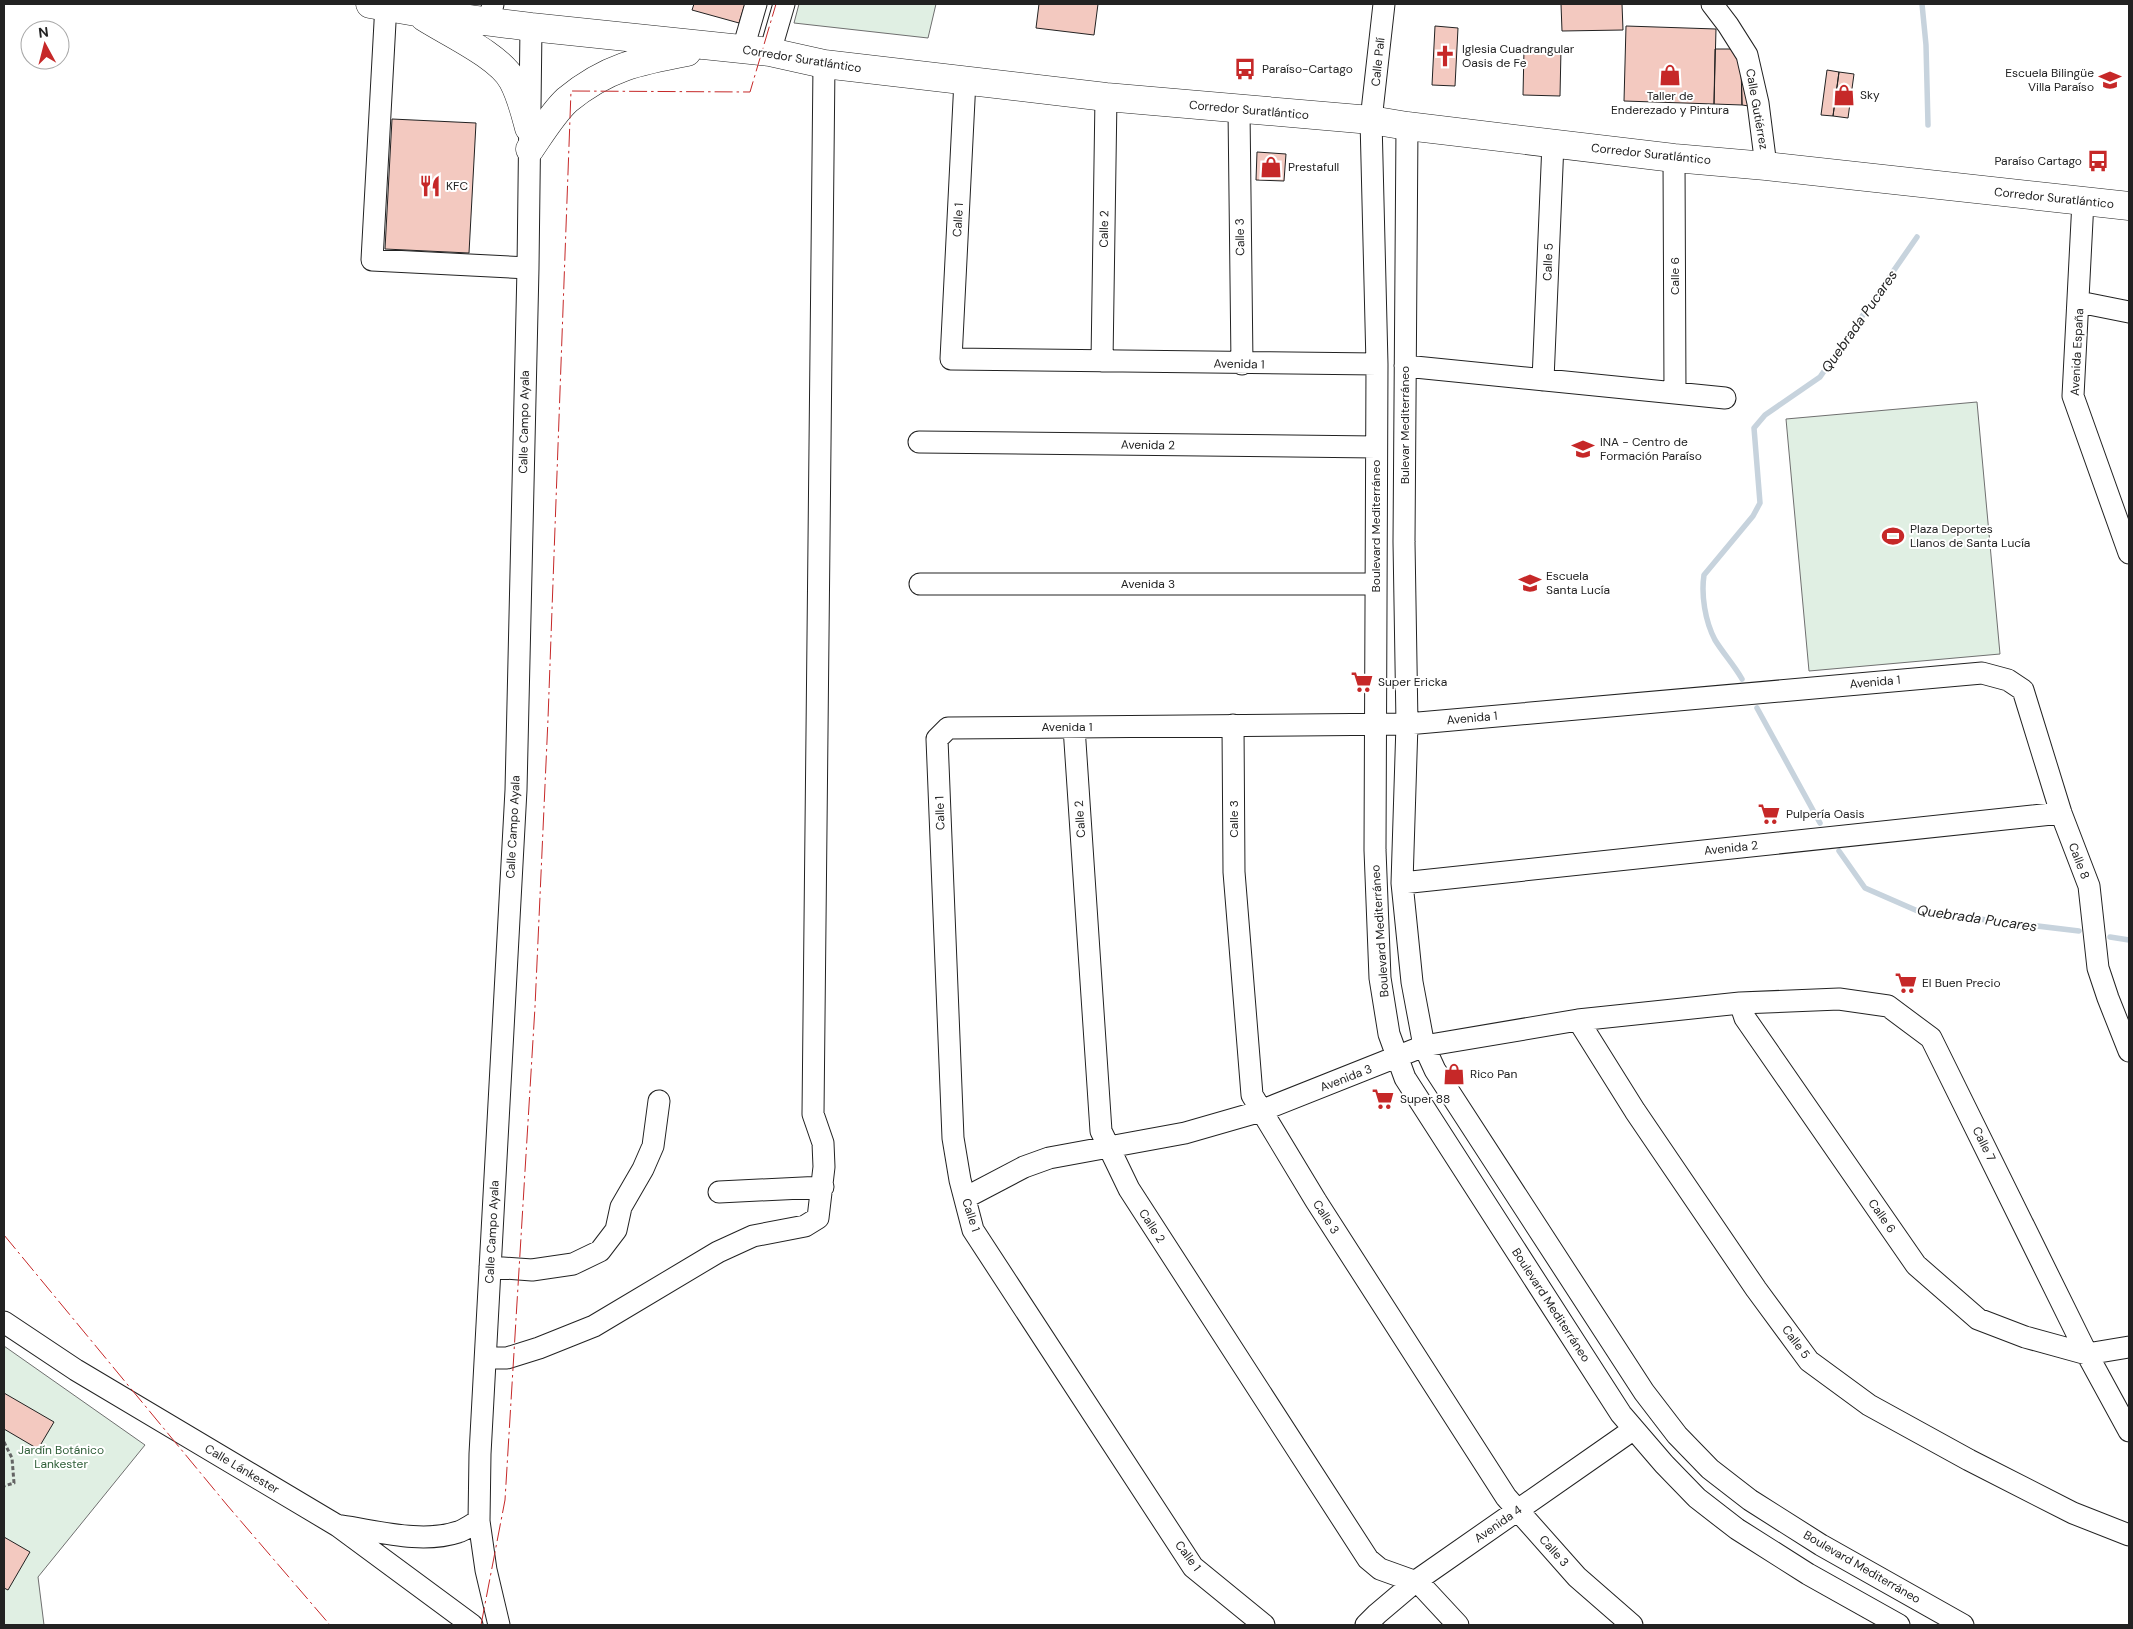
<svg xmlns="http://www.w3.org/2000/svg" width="2133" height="1629" font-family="'DM Sans',sans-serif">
<rect width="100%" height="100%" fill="#fff"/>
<path fill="#e0efe3" stroke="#6f6f6f" d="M799,4H936L928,38L794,23Z
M1977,402L2000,654L1809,671L1786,419Z
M4,1346L145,1445L38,1577L44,1625H4Z"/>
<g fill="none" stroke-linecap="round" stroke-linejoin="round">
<path stroke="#c7d3dd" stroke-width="5.5" d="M1922,4L1926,45L1928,125
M1742,679C1734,665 1723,653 1715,640C1705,621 1701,595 1704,575L1753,516L1760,503L1754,428L1765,415L1820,377L1917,237
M1757,708L1820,823
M1839,851L1865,888L1920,912L2079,931
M2110,937L2129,940"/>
</g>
<path fill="#f3c9c0" stroke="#222" d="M694,4H745L739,23L692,10Z
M1039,4H1098L1094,35L1036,28Z
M1561,4H1622L1623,30L1562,31Z
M1435,26L1458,28L1455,86L1432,85Z
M1626,26L1716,29L1714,104L1624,101Z
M1524,49H1561L1560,96L1523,95Z
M1715,49H1732L1741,63L1742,105L1714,104Z
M1741,63L1756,107L1742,105Z
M1827,70L1839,72L1833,116L1821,115Z
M1839,72L1854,74L1848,118L1833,116Z
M392,119L476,123L469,253L385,249Z
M1257,152L1286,154L1284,181L1256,180Z
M4,1393L54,1422L38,1449L4,1429Z
M4,1537L30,1552L8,1590L4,1588Z"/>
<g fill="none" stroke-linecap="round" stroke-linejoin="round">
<g stroke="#222" stroke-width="23">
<path id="minor" d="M386,4L372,260L528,268
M1384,4L1371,120L1377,364L1375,850L1380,978L1389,1034L1405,1078L1621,1414L1664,1464L1697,1498L1737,1529L1808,1574L1899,1625
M1712,4L1728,25L1747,55L1758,103L1766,166
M489,21L493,4
M743,49L756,4
M770,52L784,4
M965,80L951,359L1377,364
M1239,110L1242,364
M1407,126L1404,542L1407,724L1402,883L1412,982L1424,1046L1435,1070L1644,1392L1677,1435L1710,1469L1750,1500L1821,1545L1963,1625
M1674,158L1675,393
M2083,201L2073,396L2129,553
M2079,302L2129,312
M1102,361L1106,97
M1405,366L1725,398
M1543,380L1553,143
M919,442L1376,447
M920,584H1376
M1233,725L1234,872L1252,1095L1316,1201L1506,1497L1577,1577L1632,1625
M1074,727L1101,1131L1129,1189L1368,1559L1380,1569L1419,1583L1458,1625
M1402,883L2061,813
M1740,1003L1745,1018L1916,1265L1978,1319L2025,1337L2087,1354L2129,1347
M1578,1020L1635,1111L1756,1289L1809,1361L1869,1405L1969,1460L2073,1513L2129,1535
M719,1192L823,1187
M965,1198L1024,1167L1049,1158L1185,1133L1258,1112L1424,1046L1578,1020L1740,1003L1839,999L1888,1006L1931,1038L2087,1354L2129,1431
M490,1267L532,1270L573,1264L600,1251L616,1230L621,1207L643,1169L653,1146L659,1101
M4,1322L76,1370L338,1526L472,1625
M486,1358H507L539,1348L594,1326L718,1252L753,1236L805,1226L818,1218L824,1167L823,1143L813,1114L824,64
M341,1526C377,1531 422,1544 458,1532C465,1530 472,1524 479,1521
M499,1625L486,1570L479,1521L480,1454L516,790L528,268L531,27
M1264,1625L1193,1567L973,1230L960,1180L953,1138L937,739L948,728L1407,724L1982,673L2008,680L2023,690L2061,813L2089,886L2098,968L2108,998L2129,1051
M1366,1625L1377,1614L1416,1581L1634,1429"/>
</g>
<g stroke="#222" stroke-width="29">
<path id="major" d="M370,4L416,12L531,27L770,52L824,64L1106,97L1371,120L1407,126L1674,158L1766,166L2129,206
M424,17C449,33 500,56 513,81C521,96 525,113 529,128
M530,149C541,133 553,113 567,100C607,67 639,61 687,52"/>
</g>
<path stroke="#646464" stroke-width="3" stroke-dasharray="4 2.5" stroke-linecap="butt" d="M4,1442L12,1458L14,1483L4,1486"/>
<use href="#minor" stroke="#fff" stroke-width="21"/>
<use href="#major" stroke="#fff" stroke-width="28"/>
<path stroke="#c62828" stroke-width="1" stroke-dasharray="18 4 2.5 4" stroke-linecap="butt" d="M4,1235L227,1505L330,1625
M481,1625L505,1500L535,1007L548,719L571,91L750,92L776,4"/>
</g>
<defs>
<g id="church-bare" transform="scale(1.725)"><path d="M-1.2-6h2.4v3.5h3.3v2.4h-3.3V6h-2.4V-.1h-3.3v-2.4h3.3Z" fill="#c62828" stroke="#fff" stroke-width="2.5" paint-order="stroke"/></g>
<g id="bus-bare" transform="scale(1.725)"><path d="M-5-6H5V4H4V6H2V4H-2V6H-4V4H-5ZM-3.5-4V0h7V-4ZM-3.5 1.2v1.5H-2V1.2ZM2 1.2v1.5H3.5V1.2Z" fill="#c62828" stroke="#fff" stroke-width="2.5" paint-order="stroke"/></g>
<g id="shop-bare" transform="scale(1.725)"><path d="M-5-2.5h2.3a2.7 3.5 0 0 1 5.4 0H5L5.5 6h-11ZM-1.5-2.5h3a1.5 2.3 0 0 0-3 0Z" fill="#c62828" stroke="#fff" stroke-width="2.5" paint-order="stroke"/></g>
<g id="school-bare" transform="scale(1.725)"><path d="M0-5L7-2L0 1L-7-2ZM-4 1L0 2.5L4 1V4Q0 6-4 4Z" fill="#c62828" stroke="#fff" stroke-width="2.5" paint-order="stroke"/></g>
<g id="restaurant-bare" transform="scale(1.725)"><path d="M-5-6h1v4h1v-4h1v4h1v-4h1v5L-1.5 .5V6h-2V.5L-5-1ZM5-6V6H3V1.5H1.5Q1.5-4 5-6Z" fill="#c62828" stroke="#fff" stroke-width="2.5" paint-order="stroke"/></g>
<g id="university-bare" transform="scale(1.725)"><path d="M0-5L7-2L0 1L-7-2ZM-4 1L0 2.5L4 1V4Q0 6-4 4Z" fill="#c62828" stroke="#fff" stroke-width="2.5" paint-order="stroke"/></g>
<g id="stadium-bare" transform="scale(1.725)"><path d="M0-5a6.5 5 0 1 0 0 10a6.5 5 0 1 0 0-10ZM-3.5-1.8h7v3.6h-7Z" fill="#c62828" stroke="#fff" stroke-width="2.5" paint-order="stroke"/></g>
<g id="supermarket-bare" transform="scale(1.725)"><path d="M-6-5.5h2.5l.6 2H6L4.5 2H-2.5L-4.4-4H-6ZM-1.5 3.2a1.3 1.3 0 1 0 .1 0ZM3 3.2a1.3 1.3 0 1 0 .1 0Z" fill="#c62828" stroke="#fff" stroke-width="2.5" paint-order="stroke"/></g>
</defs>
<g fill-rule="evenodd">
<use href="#church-bare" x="1445" y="56"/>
<use href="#bus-bare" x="1245" y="69"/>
<use href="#shop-bare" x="1670" y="75"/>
<use href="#school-bare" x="2110" y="80"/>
<use href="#shop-bare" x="1844" y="95"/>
<use href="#bus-bare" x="2098" y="161"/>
<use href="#shop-bare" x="1271" y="167"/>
<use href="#restaurant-bare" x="430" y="186"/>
<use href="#university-bare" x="1583" y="449"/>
<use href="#stadium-bare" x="1893" y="536"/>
<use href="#school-bare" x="1530" y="583"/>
<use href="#supermarket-bare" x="1362" y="682"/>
<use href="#supermarket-bare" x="1769" y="814"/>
<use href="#supermarket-bare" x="1906" y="983"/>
<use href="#shop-bare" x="1454" y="1074"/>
<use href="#supermarket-bare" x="1383" y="1099"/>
</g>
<g text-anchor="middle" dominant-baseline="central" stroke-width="4" stroke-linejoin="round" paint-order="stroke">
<g font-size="12" fill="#222" stroke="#fff" text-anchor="start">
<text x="1462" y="49">Iglesia Cuadrangular<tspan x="1462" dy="14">Oasis de Fe</tspan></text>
<text x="1262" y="69">Paraíso-Cartago</text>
<text x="2094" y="73" text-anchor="end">Escuela Bilingüe<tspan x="2094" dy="14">Villa Paraíso</tspan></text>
<text x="1860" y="95">Sky</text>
<text x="1670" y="96" text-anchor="middle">Taller de<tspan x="1670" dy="14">Enderezado y Pintura</tspan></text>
<text x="2082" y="161" text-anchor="end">Paraíso Cartago</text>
<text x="1288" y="167">Prestafull</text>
<text x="446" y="186">KFC</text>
<text x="1600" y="442">INA - Centro de<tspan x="1600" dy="14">Formación Paraíso</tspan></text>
<text x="1910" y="529">Plaza Deportes<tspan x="1910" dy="14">Llanos de Santa Lucía</tspan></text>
<text x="1546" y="576">Escuela<tspan x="1546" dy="14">Santa Lucía</tspan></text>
<text x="1378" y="682">Super Ericka</text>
<text x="1786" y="814">Pulpería Oasis</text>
<text x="1922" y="983">El Buen Precio</text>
<text x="1470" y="1074">Rico Pan</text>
<text x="1400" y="1099">Super 88</text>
</g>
<g font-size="12" fill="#222" stroke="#fff">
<text transform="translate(802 59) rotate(9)">Corredor Suratlántico</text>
<text transform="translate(1378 62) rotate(-84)">Calle Palí</text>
<text transform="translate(1757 109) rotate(80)">Calle Gutiérrez</text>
<text transform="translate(1249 110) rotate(5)">Corredor Suratlántico</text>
<text transform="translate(1651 154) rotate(6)">Corredor Suratlántico</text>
<text transform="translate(2054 198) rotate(6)">Corredor Suratlántico</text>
<text transform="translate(958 220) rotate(-87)">Calle 1</text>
<text transform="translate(1104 229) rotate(-89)">Calle 2</text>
<text transform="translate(1240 237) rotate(-91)">Calle 3</text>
<text transform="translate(1548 262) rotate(-88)">Calle 5</text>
<text transform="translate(1675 276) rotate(-90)">Calle 6</text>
<text transform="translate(2077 352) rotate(-87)">Avenida España</text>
<text transform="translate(1239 364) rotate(1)">Avenida 1</text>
<text transform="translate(524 422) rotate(-89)">Calle Campo Ayala</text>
<text transform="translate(1405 425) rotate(-90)">Bulevar Mediterráneo</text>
<text transform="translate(1148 445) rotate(1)">Avenida 2</text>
<text transform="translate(1376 526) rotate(-90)">Boulevard Mediterráneo</text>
<text x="1148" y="584">Avenida 3</text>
<text transform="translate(1875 682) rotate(-5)">Avenida 1</text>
<text transform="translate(1472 718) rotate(-5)">Avenida 1</text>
<text x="1067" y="727">Avenida 1</text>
<text transform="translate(940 813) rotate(-92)">Calle 1</text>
<text transform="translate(1080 819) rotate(-94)">Calle 2</text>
<text transform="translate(1234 819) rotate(-90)">Calle 3</text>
<text transform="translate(513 827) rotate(-87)">Calle Campo Ayala</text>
<text transform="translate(1731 848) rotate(-6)">Avenida 2</text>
<text transform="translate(2079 861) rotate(69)">Calle 8</text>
<text transform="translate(1380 931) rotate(-94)">Boulevard Mediterráneo</text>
<text transform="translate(1346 1078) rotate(-21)">Avenida 3</text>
<text transform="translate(1984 1144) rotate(64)">Calle 7</text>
<text transform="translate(971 1215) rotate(72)">Calle 1</text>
<text transform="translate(1882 1216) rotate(55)">Calle 6</text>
<text transform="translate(1326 1217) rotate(57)">Calle 3</text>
<text transform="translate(1152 1226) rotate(57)">Calle 2</text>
<text transform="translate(492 1232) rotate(-87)">Calle Campo Ayala</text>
<text transform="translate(1551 1305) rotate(57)">Boulevard Mediterráneo</text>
<text transform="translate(1796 1342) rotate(53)">Calle 5</text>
<text transform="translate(242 1469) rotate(31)">Calle Lánkester</text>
<text transform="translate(1498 1524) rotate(-35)">Avenida 4</text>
<text transform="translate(1554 1551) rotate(48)">Calle 3</text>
<text transform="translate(1188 1556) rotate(53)">Calle 1</text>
<text transform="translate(1862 1567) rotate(30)">Boulevard Mediterráneo</text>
</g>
<g font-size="12" fill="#2f5e38" stroke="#fff">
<text x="61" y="1450">Jardín Botánico<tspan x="61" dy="14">Lankester</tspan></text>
</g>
<g font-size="14" font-style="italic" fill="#222" stroke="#fff">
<text transform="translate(1859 321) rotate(-55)">Quebrada Pucares</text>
<text transform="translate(1977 918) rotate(8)">Quebrada Pucares</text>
</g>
</g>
<rect width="2133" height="1629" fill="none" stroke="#222222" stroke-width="10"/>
<g transform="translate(45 45) rotate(353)"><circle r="24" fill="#ffffff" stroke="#a7a7a7"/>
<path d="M0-4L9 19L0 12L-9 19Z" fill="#c62828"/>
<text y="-8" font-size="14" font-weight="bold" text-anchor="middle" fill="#222222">N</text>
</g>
</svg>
